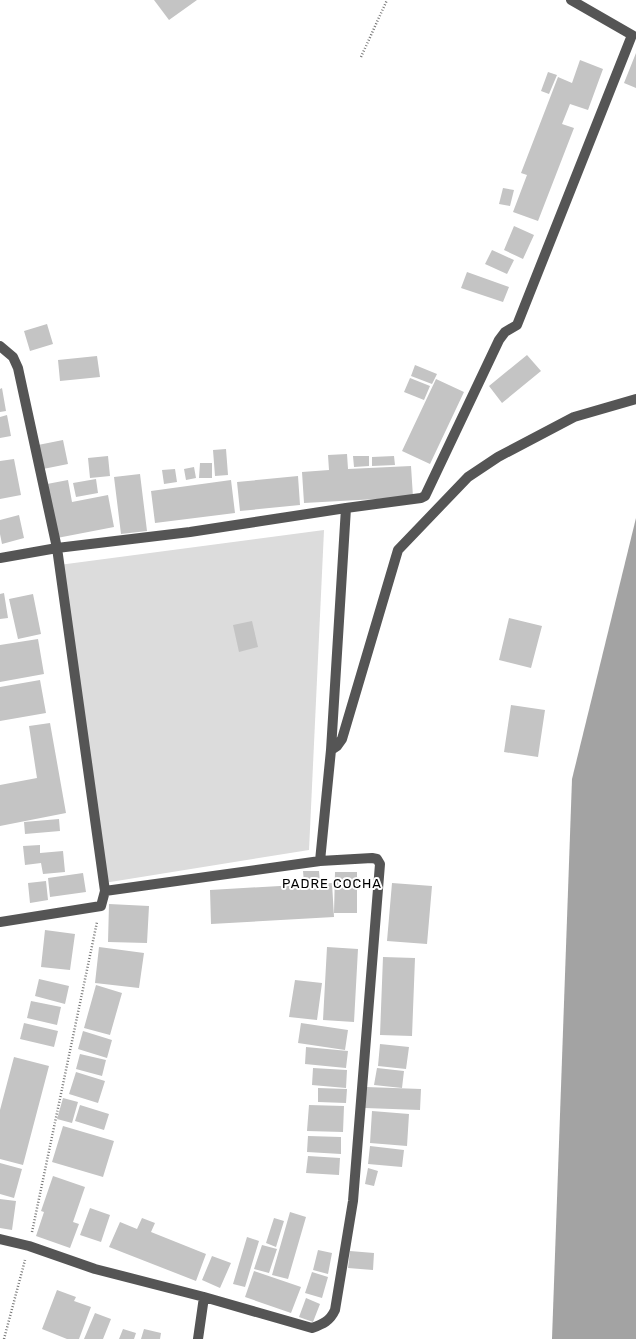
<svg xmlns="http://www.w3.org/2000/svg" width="636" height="1339" font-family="Rubik,sans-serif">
<rect width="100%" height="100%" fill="#fff"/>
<path fill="#dcdcdc" d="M324,530L309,850L104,883L59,565Z"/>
<path fill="#a3a3a3" d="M636,518V1339H552L572,779Z"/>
<path fill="#c4c4c4" d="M154,0H197L169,20Z
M636,53V88L624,83Z
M580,60L603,69L588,110L570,104L562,124L574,128L538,221L513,212L527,175L521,173L558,77L572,83Z
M548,72L557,75L549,94L541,91Z
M503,188L514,190L510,206L499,204Z
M514,226L534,235L523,259L504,250Z
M492,250L514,260L507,274L485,264Z
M467,272L509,287L503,302L461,288Z
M47,324L53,344L30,351L24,331Z
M527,355L541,371L502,403L489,386Z
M97,356L100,377L60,381L58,360Z
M415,365L437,374L432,384L411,376Z
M410,378L430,386L424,400L404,392Z
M436,379L464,392L430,464L402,451Z
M2,388L6,411L0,412V389Z
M7,415L11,436L0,438V417Z
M63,440L68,464L43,469L38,445Z
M226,449L228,475L215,476L213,450Z
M347,454L348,469L411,466L413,497L304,503L302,472L329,470L328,455Z
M108,456L110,476L90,478L88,458Z
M353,456H369V466L354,467Z
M394,456L395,465L372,466V457Z
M14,459L21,495L0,499V461Z
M200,463H212V478H199Z
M194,467L196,478L186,480L184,469Z
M175,469L177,482L164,484L162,470Z
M140,474L147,531L121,534L114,477Z
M298,476L300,505L240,511L237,482Z
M96,479L98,493L76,497L73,483Z
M68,480L72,502L108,495L114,527L57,538L47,484Z
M231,480L235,513L155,523L151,491Z
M19,515L24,538L2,544L0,534V520Z
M4,593L8,618L0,619V594Z
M33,594L41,634L18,639L9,599Z
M509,618L542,626L531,668L499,660Z
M252,621L258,647L239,652L233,625Z
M38,639L44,674L0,682V645Z
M40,680L46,713L0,721V687Z
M511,705L545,710L538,757L504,752Z
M50,723L66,813L0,826V785L37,778L29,726Z
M59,819L60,831L25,834L24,822Z
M40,845V853L63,851L65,872L43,874L41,863L25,865L23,846Z
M303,871H319L320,883H304Z
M335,872H357V913H334Z
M83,873L86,892L50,897L48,878Z
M46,881L48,900L30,903L28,883Z
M332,883L334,917L211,924L210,890Z
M392,883L432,886L427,944L387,941Z
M109,904L149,906L147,943L108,942Z
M45,930L75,934L70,970L41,967Z
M99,947L144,953L139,988L95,983Z
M327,947L358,949L354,1022L323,1020Z
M383,957L415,958L412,1036L380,1035Z
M39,979L69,986L65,1004L35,996Z
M295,980L322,983L317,1020L289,1017Z
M96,985L122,993L110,1035L84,1028Z
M31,1001L61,1007L57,1025L27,1018Z
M24,1023L58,1031L54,1047L20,1039Z
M301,1023L348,1030L345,1050L298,1043Z
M83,1031L112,1040L107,1058L78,1049Z
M380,1044L409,1047L406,1069L378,1066Z
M306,1047L348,1051L346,1068L305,1064Z
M80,1054L106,1060L102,1076L76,1069Z
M14,1057L49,1066L23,1165L0,1159V1110Z
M313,1068L347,1070L346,1088L312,1085Z
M377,1068L404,1071L402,1088L374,1085Z
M76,1072L105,1081L98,1103L69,1094Z
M366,1087L421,1089L420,1110L365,1108Z
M318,1088L347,1089L346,1103L318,1102Z
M63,1098L78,1102L72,1123L57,1119Z
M80,1105L109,1114L104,1130L75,1121Z
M309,1105L344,1106L343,1132L307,1131Z
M372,1111L409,1114L407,1146L370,1143Z
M63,1126L114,1141L103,1177L52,1162Z
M308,1136L341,1137V1154L307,1152Z
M370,1146L404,1150L402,1167L368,1164Z
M308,1156L340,1158L339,1175L306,1173Z
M0,1163L22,1169L14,1198L0,1194Z
M368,1168L378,1171L374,1186L365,1184Z
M53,1176L85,1187L73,1222L79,1224L70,1248L36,1236L44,1212L41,1211Z
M0,1199L16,1201L12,1230L0,1228Z
M90,1208L110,1215L101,1242L80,1235Z
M290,1212L306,1217L288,1279L272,1275Z
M142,1218L155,1223L151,1232L206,1254L196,1281L109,1247L120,1222L137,1229Z
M274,1218L284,1221L276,1247L266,1243Z
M247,1237L259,1241L245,1287L233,1284Z
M262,1245L277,1249L269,1273L254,1269Z
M318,1250L332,1253L328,1274L313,1270Z
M350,1251L374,1253L373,1270L348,1268Z
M212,1256L231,1263L220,1288L202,1280Z
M254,1271L301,1287L291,1313L245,1297Z
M312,1272L328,1277L322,1298L305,1293Z
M57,1290L76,1297L74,1301L91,1307L79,1339H67L42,1329Z
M306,1298L320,1304L313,1322L299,1317Z
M95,1313L111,1319L103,1339H84Z
M123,1329L136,1333L134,1339H119Z
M144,1329L161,1333L160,1339H141Z"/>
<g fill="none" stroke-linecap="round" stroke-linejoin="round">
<path stroke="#777" stroke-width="2.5" stroke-dasharray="1 2" stroke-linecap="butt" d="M361,57L387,0
M32,1232L97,922
M4,1339L25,1260"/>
<path stroke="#555" stroke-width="10" d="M0,346L13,357L18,368L57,548L105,891L101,906L0,922
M0,558L57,548L190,532L346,508
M331,750L337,746L342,739L398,550L468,477L498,457L574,417L636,399
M320,861L331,750L346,508L421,498L425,496L499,340L505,332L517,325L632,35L571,0
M0,1239L29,1246L95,1269L204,1297L312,1328C323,1324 330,1321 335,1310L353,1201L380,864L377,859L372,858L320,861L105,891
M198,1339L204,1297"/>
</g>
<g text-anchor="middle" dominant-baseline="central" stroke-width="4" stroke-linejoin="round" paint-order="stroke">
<g font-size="13" letter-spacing="1" fill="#000" stroke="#fff">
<text x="332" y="883">PADRE COCHA</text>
</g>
</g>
</svg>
